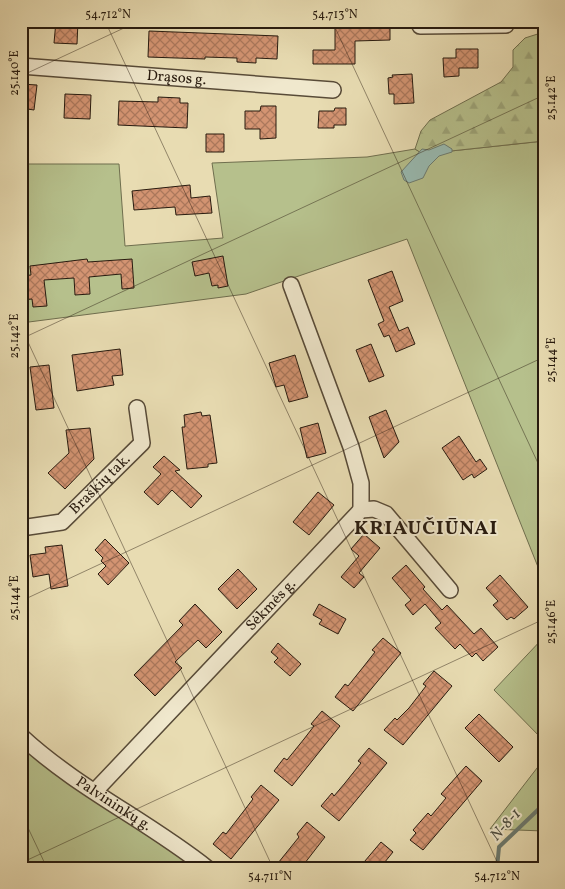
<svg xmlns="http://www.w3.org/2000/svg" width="565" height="889" font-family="Vollkorn,serif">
<defs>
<pattern id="forest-firs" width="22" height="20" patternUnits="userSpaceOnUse" patternTransform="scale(1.25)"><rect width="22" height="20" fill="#b6c08c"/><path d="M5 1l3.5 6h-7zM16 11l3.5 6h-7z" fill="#9ca478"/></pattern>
<pattern id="building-cross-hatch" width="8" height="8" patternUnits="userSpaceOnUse" patternTransform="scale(1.25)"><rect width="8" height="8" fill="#d39472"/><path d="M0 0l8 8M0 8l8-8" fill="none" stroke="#ab785c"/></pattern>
</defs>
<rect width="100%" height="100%" fill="#e8dcb2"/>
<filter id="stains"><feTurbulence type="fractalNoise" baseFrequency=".004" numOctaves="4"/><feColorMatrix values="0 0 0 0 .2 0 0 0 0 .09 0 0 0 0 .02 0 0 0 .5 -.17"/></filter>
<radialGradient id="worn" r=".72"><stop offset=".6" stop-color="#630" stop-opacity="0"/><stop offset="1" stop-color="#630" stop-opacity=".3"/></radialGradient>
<path fill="#b6c08c" stroke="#6f6e4e" d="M544,141V582L407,239L246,294L21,323V164H119L125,246L223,238L212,163L367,157L415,149L423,154Z
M544,637V741L494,690Z
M21,742L160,841L194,868H21Z
M544,759V831L490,829Z"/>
<path fill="url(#forest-firs)" stroke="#6f6e4e" d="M544,32V141L423,154L415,149L421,131L430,120L501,82L513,67V50L525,38Z"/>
<path fill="#98bab1" stroke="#6b7a70" d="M444,144L452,149V152L439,156L429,166L423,178L409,183L404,180L401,172L422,149L429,150Z"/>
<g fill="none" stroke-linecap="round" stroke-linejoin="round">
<path stroke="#6b7a70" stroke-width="4" d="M497,868L499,847L544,804"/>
</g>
<path fill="url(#building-cross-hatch)" stroke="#281b0f" d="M56,21H78L77,44L54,43Z
M335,21H354V26L390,25V40L355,41V64H313V50H335Z
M149,31L278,36L277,59L256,58V63L237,62V58L205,57V59L148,57Z
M456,49H478V68H459V76L444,77L443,58H456Z
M412,74L414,103L394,104V94H389L388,78L393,77L392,75Z
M21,84L37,85L34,110L21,108Z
M65,94L91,95L90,119L64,118Z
M158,97L180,98V103H188L187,128L118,125L119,101L158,102Z
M261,106H276V138L260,139V129H245V111H260Z
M335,108H346V125H334V128H318L319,111H334Z
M206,134H224V152H206Z
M190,185L191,198L210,196L212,213L176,215L175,207L134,210L132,191Z
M223,256L228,286L218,288V285L212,286L209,273L195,276L192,262Z
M87,259L88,262L132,259L134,288L122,289L121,274L89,277L90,294L75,295L74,278L44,280L47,306L33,307L32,299L21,300V276L31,275L30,266Z
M392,271L403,301L389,307L399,331L408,327L415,344L396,352L389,335L384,337L378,324L384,321L368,280Z
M371,344L384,376L369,382L356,350Z
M120,349L123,375L112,376L114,385L77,391L72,355Z
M295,355L308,397L289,402L284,385L276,387L269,363Z
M49,365L54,408L36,410L30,367Z
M386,410L399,442L384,458L369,417Z
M201,412L202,416L210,415L217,463L208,464V467L187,469L182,427H185L184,415Z
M318,423L326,453L307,458L300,428Z
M90,428L94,459L65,489L48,473L69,453L66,430Z
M459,436L476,462L480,459L487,469L474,478L472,474L463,480L442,448Z
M164,456L180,470L175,471L202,496L191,508L172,490L158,505L144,492L161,474L153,467Z
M318,492L334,505L309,535L293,522Z
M364,534L380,548L359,573L364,577L354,588L341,577L359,556L351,549Z
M105,539L129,563L108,585L98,574L106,566L101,561L103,558L95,550Z
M62,545L68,586L51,589L49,574L33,577L30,555L46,553L45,547Z
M406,565L425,587L423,589L442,610L447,605L474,634L481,628L498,647L483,661L476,653L472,657L460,644L455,649L435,628L441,623L425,604L413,615L405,605L411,600L392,578Z
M238,569L257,589L237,609L218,589Z
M500,575L528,607L514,619L511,617L507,620L493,605L498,601L486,588Z
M195,604L222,632L206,648L198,640L175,662L182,668L155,696L134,675L183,625L179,621Z
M319,604L346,619L338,634L319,624L322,620L313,615Z
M383,638L401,653L353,711L335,697L345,684L348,686L364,666L375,652L372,650Z
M278,643L301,664L290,676L274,662L278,658L271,652Z
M434,671L452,686L403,745L384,730L395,718L397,720L409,708L426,686L423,684Z
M322,711L340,726L292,786L274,771L284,758L287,760L304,739L314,726L311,724Z
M479,714L513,747L499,762L465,728Z
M369,748L387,763L339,821L321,806L332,793L334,796L345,783L361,763L358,761Z
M466,766L482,781L423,850L410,840L416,833L413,830L428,813L431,816L446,798L441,794Z
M261,785L279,800L231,859L213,844L223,832L226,834L243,812L253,799L251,797Z
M307,822L325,837L301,868H274L299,837L297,834Z
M381,842L393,852L380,868H359Z"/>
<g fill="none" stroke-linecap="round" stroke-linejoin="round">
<g stroke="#584b38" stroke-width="18">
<g id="minor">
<path d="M420,26L506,25V21"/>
<path id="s1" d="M21,66L333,90"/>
<path d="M291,285L351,447L361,483V510"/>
<path id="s2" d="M21,528L62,522L142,443L137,408"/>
<path id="s3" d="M21,736C77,788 148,821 207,868"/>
<path id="s4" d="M95,791L361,510L374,509L386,514L450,590"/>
</g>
</g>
<use href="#minor" stroke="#f0e8cd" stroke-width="15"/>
</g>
<path fill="none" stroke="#281b0f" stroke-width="1" stroke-opacity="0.45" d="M105,21L500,868M332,21L544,476M21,76L139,21M21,327L273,868M21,339L544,95M21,601L544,357M21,813L47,868M21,863L544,619"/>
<g text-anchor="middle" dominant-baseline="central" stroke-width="4" stroke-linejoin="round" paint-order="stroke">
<g font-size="15" fill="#281b0f" stroke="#f0e8cd">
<text stroke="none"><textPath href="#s1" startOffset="156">Drąsos g.</textPath></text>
<text stroke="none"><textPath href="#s2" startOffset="95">Braškių tak.</textPath></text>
<text stroke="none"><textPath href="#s4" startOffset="256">Sėkmės g.</textPath></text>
<text stroke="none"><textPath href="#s3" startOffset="115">Palvininkų g.</textPath></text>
</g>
<g font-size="16" font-style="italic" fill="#4a4b40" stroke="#f0e8cd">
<text transform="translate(506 825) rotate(-48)">N-8-1</text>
</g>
<g font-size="20" font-weight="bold" letter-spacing="1" fill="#281b0f" stroke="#f0e8cd">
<text x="426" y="529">KRIAUČIŪNAI</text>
</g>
</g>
<rect width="565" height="889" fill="none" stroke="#e8dcb2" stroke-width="55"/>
<rect x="28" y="28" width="510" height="834" fill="none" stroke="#281b0f" stroke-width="2"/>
<g font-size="12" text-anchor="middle" fill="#281b0f">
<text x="108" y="18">54.712°N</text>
<text x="335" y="18">54.713°N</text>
<text transform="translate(14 73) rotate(-90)" y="4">25.140°E</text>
<text transform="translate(551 98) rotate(-90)" y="4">25.142°E</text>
<text transform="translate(14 336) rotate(-90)" y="4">25.142°E</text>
<text transform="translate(551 360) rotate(-90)" y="4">25.144°E</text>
<text transform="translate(14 598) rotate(-90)" y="4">25.144°E</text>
<text transform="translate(551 622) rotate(-90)" y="4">25.146°E</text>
<text x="270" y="880">54.711°N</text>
<text x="497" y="880">54.712°N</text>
</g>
<rect width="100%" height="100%" filter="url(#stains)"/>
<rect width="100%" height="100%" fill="url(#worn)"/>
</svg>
